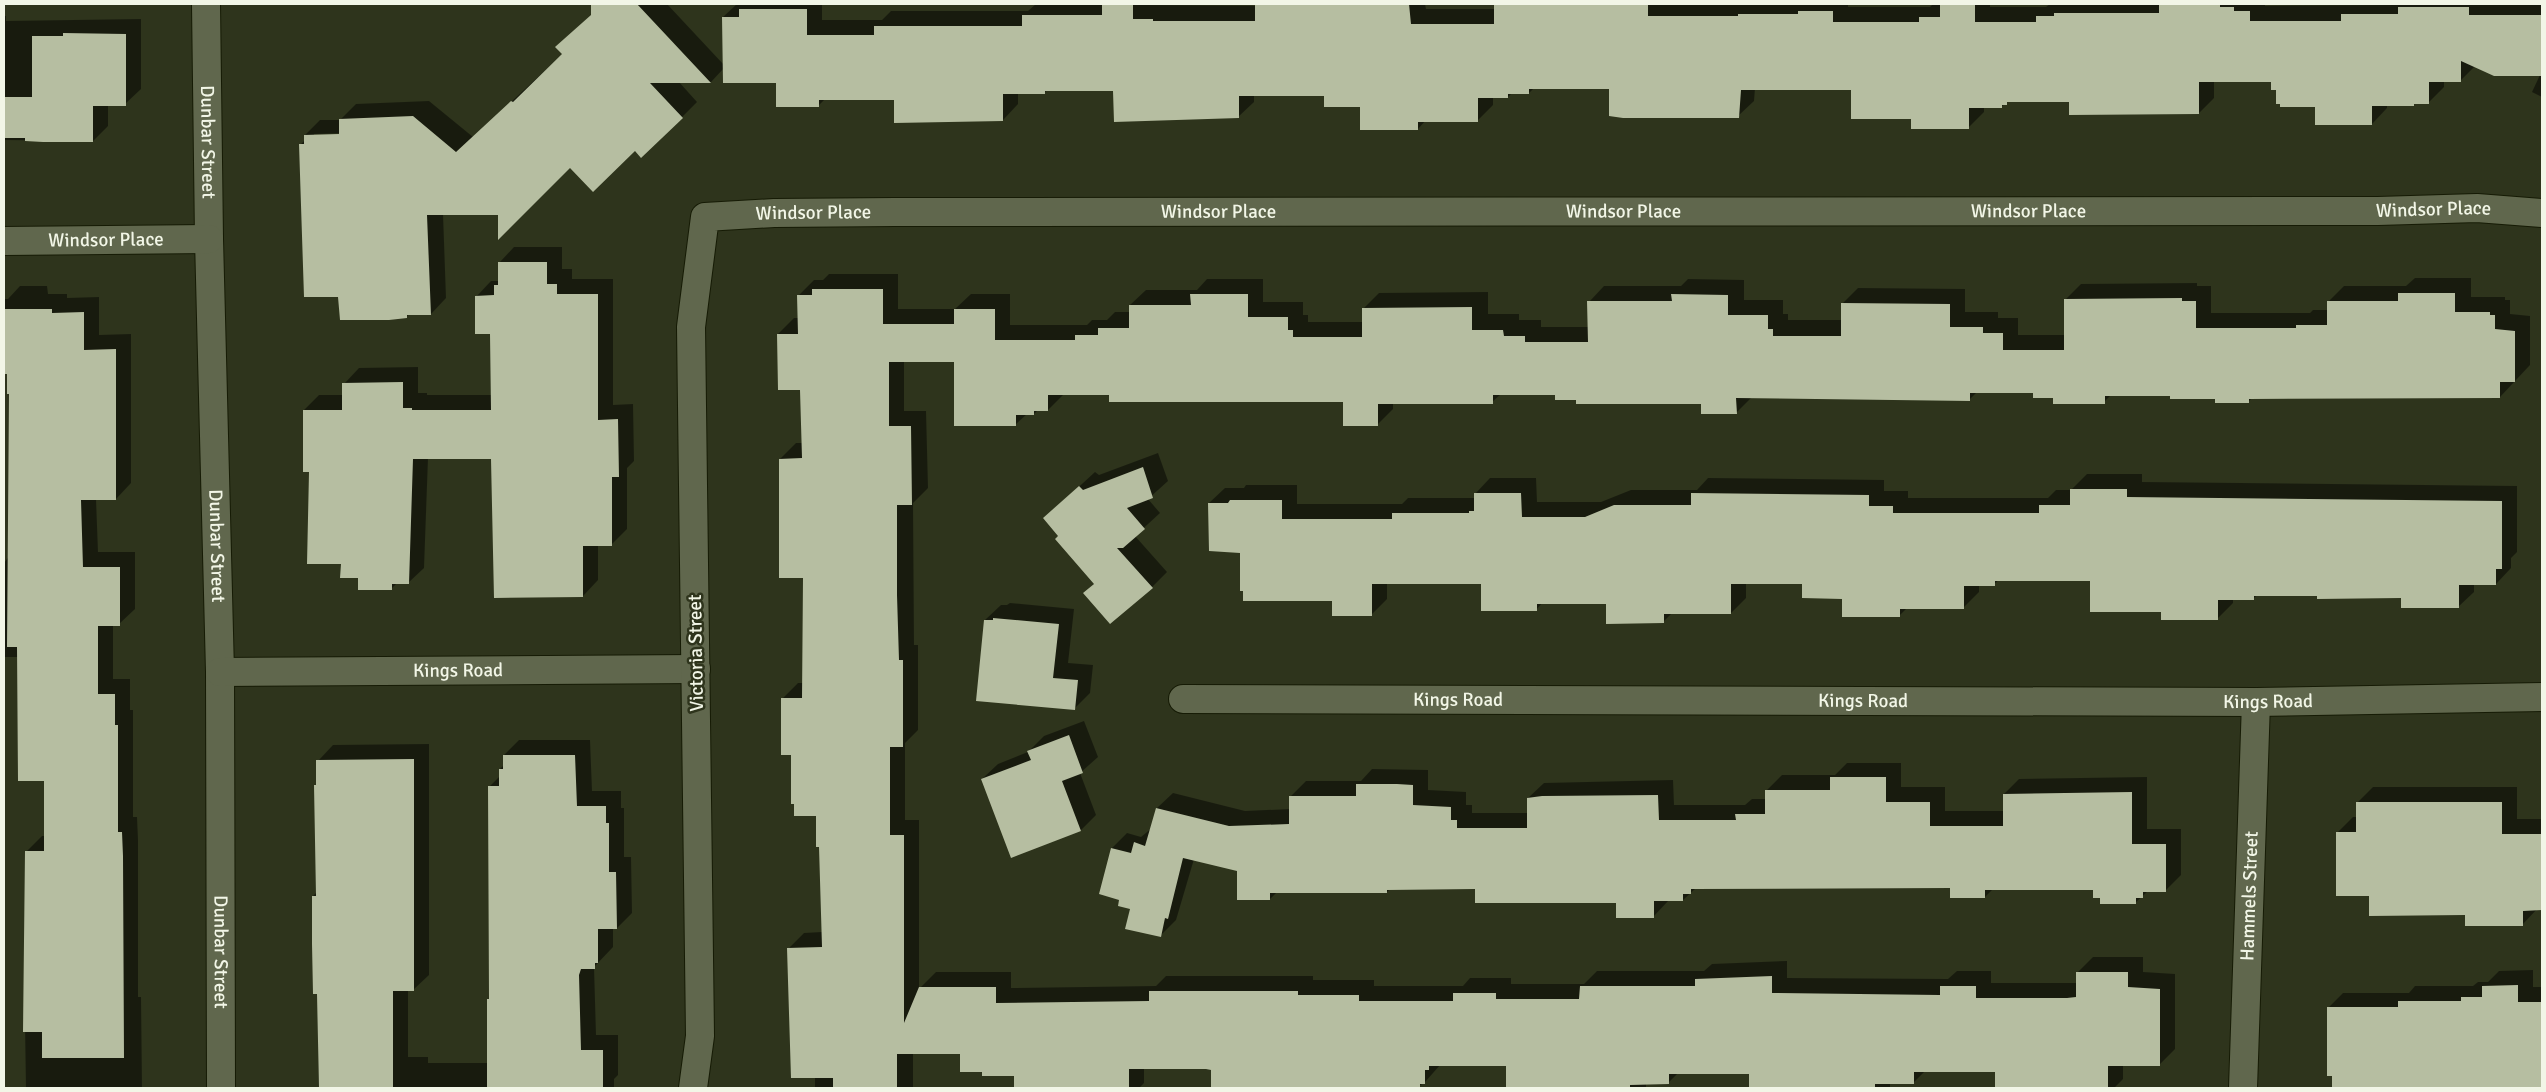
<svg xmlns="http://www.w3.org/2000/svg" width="2546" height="1092" font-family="Signika,sans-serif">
<rect width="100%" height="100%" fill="#2e341c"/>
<path fill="#0007" fill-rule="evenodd" d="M592,4H667L724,65L723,17L737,4H822V20H882L891,11H1028L1036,4L1256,6V4H1425L1426,9H1495V4H1848V7H1930L1933,4H1990V7H2046L2050,4H2265V6L2542,4V97L2532,92L2540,75L2475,66L2460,81H2444V87L2429,102L2387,105V108L2372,124L2316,106L2277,88L2272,81H2214V98L2199,113L2071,101H2009L2002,106H1984V112L1968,128L1913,118L1852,88H1755L1754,101L1738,116L1610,88H1534L1529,93H1512L1508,97H1493V105L1478,120H1426L1418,129L1361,106L1326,94H1254V102L1238,117L1172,118L1170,120H1115L1114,90H1047L1044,93H1018V104L1003,120L895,99H825L818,106L777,82L724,68L711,82H679L697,102L682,117L635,149L570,166L499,214H443L446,298L431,314H409L406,317L339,296L300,145L305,140V135L320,120H340L356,104L429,101L473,137L563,54L592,14ZM345,133V135L314,136V134Z
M4,16H6V21L141,19V89L125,104H108V126L93,141L4,140Z
M514,247H562V269H572V279H613V405L633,404L634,461L627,468V529L611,545H598V580L583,596L492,458H428L424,568L408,583H397L392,588L360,577L342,563L310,471L304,410L319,395H344V384L359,368L418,367V393H427V395H492L491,333L476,297L491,281H499V263Z
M829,274H898V309H955L971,294H1010V325H1087L1092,320H1107L1115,312H1130V305L1146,290H1197L1207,279H1263V302H1303V315H1308V322H1363V309L1379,293L1488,292V314H1519V320H1541V327H1589V302L1604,286H1681L1688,279L1744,280V300H1783V314H1788V320H1842V304L1858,288L1965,289V312H1998V318H2018V335H2065V300L2081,284L2197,283V286H2211V313H2310L2313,310H2328V302L2344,286H2406L2415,278H2471V297H2505V300H2510V314L2530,316V365L2500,397L2252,398L2248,402L2171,394H2112L2104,402L2054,397L2034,392H1977L1969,400L1752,397L1736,413L1702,403L1577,399L1556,394H1501L1492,402H1393V409L1377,425L1344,401L1064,394L1048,410H1038L1034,414H1027L1015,425L955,360H904V411H926L928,488L913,503L914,645H918V730L905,743V820H919V989L936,972H1011V988L1156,986L1166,976H1313V980H1374V986H1463L1470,978H1511V984H1584L1597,971H1704L1712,964L1787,961V978L1948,979L1957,971H1991V983H2077V973L2093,957H2143V972L2175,974V1049L2160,1064H2123V1079L2114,1088H1996V1071H1925L1913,1083H1890V1088H1750V1072H1679L1669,1082L1646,1083V1088H1507V1064H1441L1425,1082L1419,1086H1402V1088H1251V1085L1206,1068H1144V1083L1139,1088H1015V1075L983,1070L962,1052H913V1088H815V1076L789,948L804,933L822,932L820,846L817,815L792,754L783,698L798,683H803L805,576L780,459L796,443H802L801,389L778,334L794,318H799V295L814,280H823Z
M20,286H47L48,294H67V298L99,297V335L131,334V483L116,499H96L98,552H135V609L119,624H113V679H130V710H133V817H137L138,840V997H141L142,1088H26L24,960L26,852L42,836H45V779L18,657H4V563L10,555V393L8,372H4V299H8Z
M1158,453L1168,481L1148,499L1160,513L1135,536L1167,572L1152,587L1085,593L1095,583L1045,518L1095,472L1099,475Z
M2087,474H2142V482L2517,486V552L2511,558V568L2496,584H2474V592L2458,607L2402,597L2257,595L2253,599H2233V603L2218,618L2162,611L2092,580H1999L1994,584H1979V592L1963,608H1907L1899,616L1804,582H1746V598L1731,613H1672L1663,622L1607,602H1543L1536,610L1483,583H1387V599L1372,614L1333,600L1241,552L1209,503L1225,488H1244L1246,485H1297V504H1402L1408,498H1475V494L1490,478H1536L1537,502H1601L1631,490H1697L1708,478L1884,480V491H1908V498H2048L2056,490H2071Z
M1010,603L1074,609L1068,663L1093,665L1090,693L1074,709L985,620L1001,605H1007Z
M1084,721L1098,757L1080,773L1096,815L1081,830L982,779L998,764L1028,752L1044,736Z
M519,740H590L592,791H621V808H624V857H631L632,913L617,928H613V947L594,967L596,1035H618V1075L614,1079V1088H319L318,993L313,896L317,892L315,786L318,783V761L333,745L429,744V975L413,990H408V1057H428V1063H488V1000L491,997L489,787L500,776V769L504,765V755Z
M1847,763H1901V787H1945V811H2004V794L2019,779L2147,777V829H2181V875L2165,891H2148L2135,903L2102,897L2094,889H1993L1985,897L1951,887L1696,888L1683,900H1669L1653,917L1617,902L1476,888L1390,889L1387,892H1277L1270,899L1238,870L1194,859L1176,920L1160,936L1121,899L1112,848L1127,833L1141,837L1152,828L1157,808L1173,793L1245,811L1291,809V796L1306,781H1361L1372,769L1428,770V790L1466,792V805H1472V813H1528V798L1544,783L1673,780L1674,805H1745L1752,799H1767V790L1782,775H1835Z
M2373,787H2517V819H2542V907L2538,908L2522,925L2370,895L2337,833L2353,817H2357V803Z
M2533,970V987H2542V1088H2333L2328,1008L2343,993H2409L2415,986H2473L2478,982H2488L2499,971Z"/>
<path fill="#b6bea1" d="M591,4H637L711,83H650L683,118L641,158L635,151L593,192L570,168L498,240V215H427L431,315H407V318L389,320H340L338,297H304L299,144H304V135L339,134V119L413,116L456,152L511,101L513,102L562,54L555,47L591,15Z
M1102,4H1133V19H1153V21H1255V4H1409L1411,24H1494V4H1648V16H1738V14H1798V11H1833V22H1919V17H1940V4H1975V22H2036V16H2054V13H2159V4H2220V7H2234V11H2250V21H2341V14H2398V7H2469V15H2542V76H2494L2461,61V82H2429V104H2414V106H2372V125H2315V107H2280V104H2276V90H2271V82H2199V114L2069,115V102H2007V105H2002V108H1969V129H1911V119H1851V90H1741L1739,118H1623L1609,116V89H1529V94H1508V98H1478V122H1418V130H1360V107H1324V96H1239V118L1114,122L1113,91H1045V94H1003V121L894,123V100H819V107H776V83H723L722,17H739V9H807V35H874V26H1022V15H1102Z
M63,33L126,34V106H93V142H43L25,141V138H4V97H32V36H63Z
M498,262H547V284H557V294H598V420L618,419L619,477H612V546H583V597L494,598L491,459H413L409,584H392V590H358V578H340L341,564H307L309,472H303V410H342V383L403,382V408H412V410H491L490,334H475V296L494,295V285H498Z
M812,289H883V324H954V309H995V340H1075V335H1098V328H1129V305H1191L1190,294H1248V317H1288V330H1293V337H1362V308L1472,307V330H1503L1504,336H1525V342H1588L1587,301H1672L1671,294L1728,295V315H1768V329H1773V336H1841V303L1950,304V327H1983V333H2003V350H2064V299L2182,298V301H2196V328H2296V325H2327V301H2398V293H2455V312H2490V315H2495V329L2515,331V382H2500V398L2249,399V403H2215V399H2170V396H2105V404H2053V398H2033V393H1970V401L1736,398L1737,414H1701V404H1576V400H1555V395H1493V404H1378V426H1343V402H1109V395H1048V411H1034V415H1016V426H954V362H889V426H911L912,505H897V595L899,660H903V747H890V835H904V1023L919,987H996V1003L1149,1001V991H1298V995H1359V1001H1453V993H1496V999H1579L1580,986H1695V979L1772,976V993L1940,995V986H1976V998H2067L2076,997V972H2128V987L2160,989V1066H2108V1088H1995V1072H1914V1084H1875V1088H1749V1074H1669V1084L1630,1085V1088H1506V1066H1429V1070H1425V1084H1420V1087H1211V1070L1206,1069H1129V1088H1014V1076H982V1072H960V1054H897V1088H833V1078H791L787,948L822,947L819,847H816V816H794V804H791V755H781V698H802L803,578H779V459L802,458L800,390H778L777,334H798L797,295H812Z
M4,309H52V313L84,312V350L116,349V500H81L83,567H120V626H98V694H115V725H118V832H122L123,856L124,1058H42V1032H23L25,851H44V781H18L17,647H7L9,394H7V374H4Z
M1143,467L1153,498L1127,508L1145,529L1123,548H1117L1153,588L1110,624L1083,593L1094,584L1055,539L1058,536L1043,518L1079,486L1083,490Z
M2070,489H2127V497L2502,501V569H2496V585H2459V608H2401V598L2317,599V596H2254V600H2218V620H2161V612H2090V581H1995V586H1964V609H1900V617H1842V599L1802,598V584H1731V614H1664V623L1606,624V604H1537V611H1481V584H1372V616H1332V601H1243V591H1240V553L1209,551L1208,503H1228L1230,500H1282V519H1392V513H1469V511H1474V493H1521L1522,517H1585L1614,505H1691V493L1869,495V506H1893V513H2039V505H2070Z
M993,618L1059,624L1053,678L1078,680L1075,710L976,701L984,620H993Z
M1069,735L1083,773L1062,781L1081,831L1011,858L981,779L1031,760L1027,751Z
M503,755H575L577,806H606V823H609V872H616L617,929H598V963H595V969H581L579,975L581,1050H603V1088H487V999H489L488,786H499V769H503Z
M414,759V991H393V1088H319L317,994H313L312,944V896H316L314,785H316V760Z
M1830,777H1886V802H1930V826H2003V794L2132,792V844H2166V892H2143V898H2136V904H2100V898H2093V890H1985V898H1950V888L1691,889V894H1683V901H1654V918H1616V903H1475V889L1387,890V893H1270V900H1237V871L1183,858L1168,919L1165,918L1161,937L1125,929L1130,909L1118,906L1119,900L1099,894L1111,848L1131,853L1134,842L1145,846L1156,808L1229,826L1289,824V796H1356V784H1397L1413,785V805L1451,807V820H1457V828H1527V798L1542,796L1658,795L1659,820H1736L1735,814H1765V790H1830Z
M2356,802H2502V834H2542V910L2523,911V926H2465V915L2369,916V896H2336V832H2356Z
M2518,985V1002H2542V1088H2332V1076H2327V1007H2398V1001H2461V997H2482V986Z"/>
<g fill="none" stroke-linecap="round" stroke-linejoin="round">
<g stroke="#161b05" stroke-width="30">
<g id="minor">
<path id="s1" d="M206,4L209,239L220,672L221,1088"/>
<path id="s2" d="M4,241L209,239"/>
<path id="s3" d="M220,672L696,669"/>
<path id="s4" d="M1183,699L2256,702L2542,697"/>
<path id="s5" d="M693,1088L700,1036L691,327L705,217L774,213L895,212L2378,211L2477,208L2542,213"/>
<path id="s6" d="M2243,1088L2256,702"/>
</g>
</g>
<use href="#minor" stroke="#60674d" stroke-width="28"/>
</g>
<g text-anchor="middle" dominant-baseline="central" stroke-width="5" stroke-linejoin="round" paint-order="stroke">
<g font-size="19" fill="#f2f6e7" stroke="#2e341c">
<text stroke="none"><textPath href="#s1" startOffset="138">Dunbar Street</textPath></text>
<text stroke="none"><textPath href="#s5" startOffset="2601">Windsor Place</textPath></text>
<text stroke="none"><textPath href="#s5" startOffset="1791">Windsor Place</textPath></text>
<text stroke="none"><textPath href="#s5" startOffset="2196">Windsor Place</textPath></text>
<text stroke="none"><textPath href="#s5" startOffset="1386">Windsor Place</textPath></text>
<text stroke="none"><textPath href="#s5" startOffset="981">Windsor Place</textPath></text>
<text stroke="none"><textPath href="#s2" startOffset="102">Windsor Place</textPath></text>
<text stroke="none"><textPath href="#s1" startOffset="542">Dunbar Street</textPath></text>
<text transform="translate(696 653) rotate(-91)">Victoria Street</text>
<text stroke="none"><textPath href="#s3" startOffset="238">Kings Road</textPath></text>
<text stroke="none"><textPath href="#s4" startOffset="275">Kings Road</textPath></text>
<text stroke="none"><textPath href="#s4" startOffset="680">Kings Road</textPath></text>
<text stroke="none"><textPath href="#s4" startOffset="1085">Kings Road</textPath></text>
<text stroke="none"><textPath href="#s6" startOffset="192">Hammels Street</textPath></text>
<text stroke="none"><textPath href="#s1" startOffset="948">Dunbar Street</textPath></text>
</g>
</g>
<rect width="2546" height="1092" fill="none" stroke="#f2f6e7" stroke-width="10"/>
</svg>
